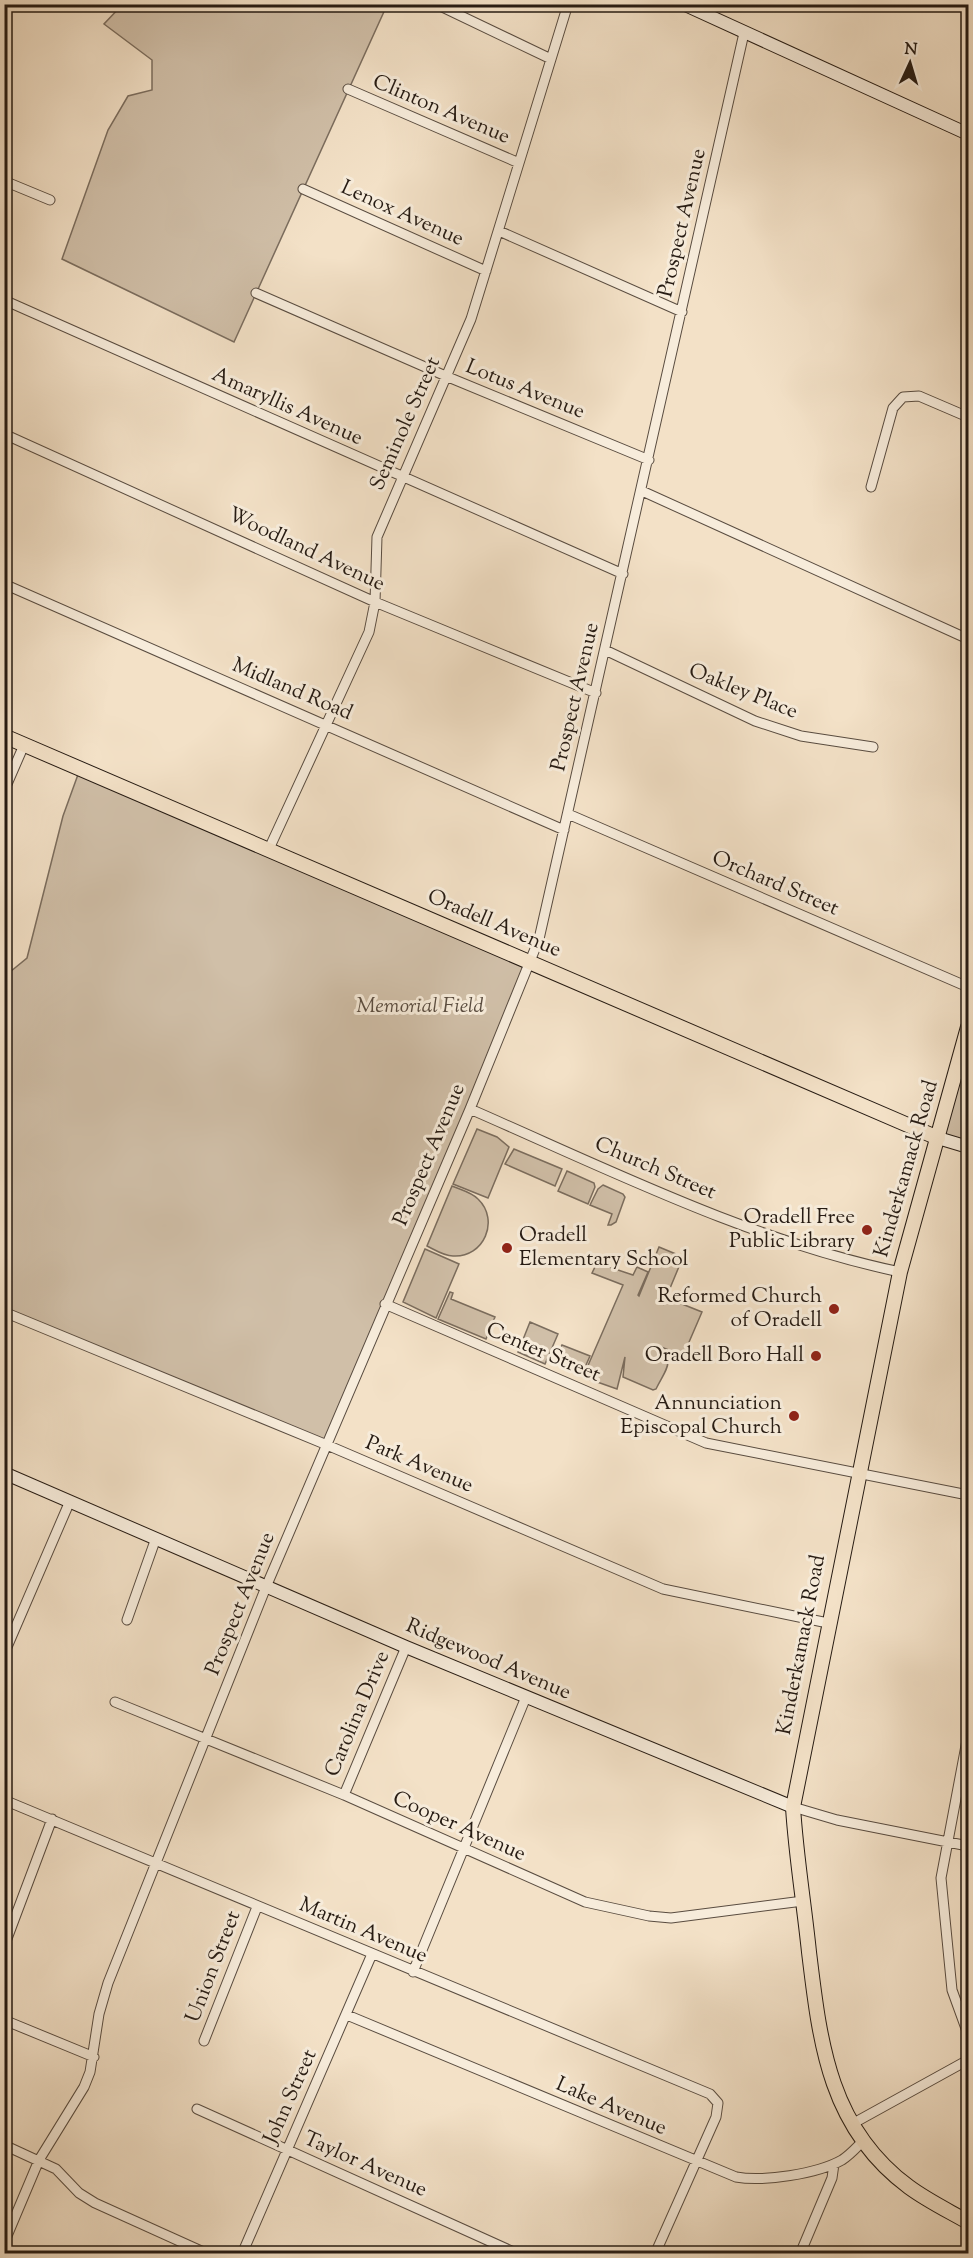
<svg xmlns="http://www.w3.org/2000/svg" width="973" height="2258" font-family="'Sorts Mill Goudy',serif">
<rect width="100%" height="100%" fill="#f3e1c7"/>
<filter id="stains"><feTurbulence type="fractalNoise" baseFrequency=".00333" numOctaves="4"/><feColorMatrix values="0 0 0 0 .2 0 0 0 0 .09 0 0 0 0 .02 0 0 0 .5 -.17"/></filter>
<radialGradient id="worn" r=".72"><stop offset=".6" stop-color="#630" stop-opacity="0"/><stop offset="1" stop-color="#630" stop-opacity=".3"/></radialGradient>
<path fill="#d0bfa8" stroke="#7b6d5e" stroke-width="1.5" d="M122,5H387L234,342L62,259L108,130L128,96L152,90V60L104,24Z
M80,769L529,962L327,1445L5,1312V976L27,958L63,816Z
M960,1063L968,1066V1147L938,1138Z
M477,1129L497,1137L509,1147L488,1198L453,1184Z
M514,1149L562,1169L555,1186L505,1164Z
M567,1171L594,1183L595,1187L588,1204L558,1191Z
M603,1185L623,1194L625,1197L616,1222L611,1225H608L612,1214L590,1205L598,1189Z
M452,1186C461,1190 471,1192 478,1199C500,1220 484,1258 453,1256C444,1256 435,1250 427,1246Z
M659,1247L683,1257L663,1305L667,1298L702,1312L683,1356L654,1344C677,1360 667,1367 656,1389L653,1390L623,1377L625,1357L617,1389L583,1377L623,1285L592,1273L597,1263L633,1275L637,1267L648,1272L638,1295L639,1296Z
M425,1249L459,1264L436,1318L403,1302Z
M450,1292L453,1293L451,1299L495,1317L486,1339L438,1319Z
M530,1322L558,1334L545,1364L518,1352Z
M562,1345L590,1356L582,1374L554,1362Z"/>
<g fill="none" stroke-linecap="round" stroke-linejoin="round">
<g stroke="#594c40" stroke-width="11">
<path id="street" d="M436,4L551,59
M348,89L519,163
M4,181L50,200
M303,189L486,271
M499,231L682,312
M256,293L448,377L649,460
M4,300L623,574
M4,434L375,602L596,693
M871,487L893,408L903,397L919,396L968,417
M642,491L968,639
M4,584L564,830
M605,650L755,721L801,736L873,747
M4,791L24,745
M568,814L968,987
M268,851L369,632L375,602L377,537L471,319L568,4
M470,1109C610,1170 749,1240 900,1272
M385,1304L706,1443L968,1495
M4,1312L327,1445L663,1589L828,1623
M127,1620L156,1538
M4,1654L70,1501
M115,1702L344,1795L585,1902L649,1916L671,1918L803,1901
M968,1735L941,1878L952,1990L968,2034
M344,1795L406,1647
M4,1800L710,2094L718,2103L716,2117L655,2254
M793,1807L837,1820L968,1846
M5,1944L52,1819
M413,1972L526,1697
M347,2015L736,2177C763,2182 817,2174 842,2160C850,2155 857,2147 863,2141
M4,2020L94,2057
M204,2041L257,1907
M197,2109L518,2254
M852,2124L968,2060
M4,2145L56,2169L79,2193L95,2203L208,2254
M4,2243L39,2160L84,2087L90,2072L99,2014L108,1983L266,1587L470,1109L539,939L744,33
M242,2254L372,1954
M800,2254L832,2178L834,2164
M966,2254L968,2247"/>
</g>
<g stroke="#261b13" stroke-width="14">
<path id="secondary" d="M683,4L968,134
M938,1138L968,1147
M4,1473L406,1647L793,1807"/>
</g>
<g stroke="#261b13" stroke-width="16">
<path id="primary" d="M4,736L938,1138
M968,1027L900,1272L793,1807C796,1856 804,1903 809,1952C820,2043 829,2128 909,2187C928,2201 949,2211 968,2222"/>
</g>
<use href="#street" stroke="#f7ecdb" stroke-width="9"/>
<use href="#secondary" stroke="#f7ecdb" stroke-width="12"/>
<use href="#primary" stroke="#f3e1c7" stroke-width="14"/>
</g>
<g fill="#8f2418" stroke="#f7ecdb" stroke-width="2">
<circle cx="867" cy="1230" r="6"/>
<circle cx="507" cy="1248" r="6"/>
<circle cx="834" cy="1309" r="6"/>
<circle cx="816" cy="1356" r="6"/>
<circle cx="794" cy="1416" r="6"/>
</g>
<g text-anchor="middle" dominant-baseline="central" stroke-width="6" stroke-linejoin="round" paint-order="stroke">
<g font-size="21" fill="#261b13" stroke="#f7ecdb">
<text transform="translate(441 110) rotate(23)">Clinton Avenue</text>
<text transform="translate(402 214) rotate(24)">Lenox Avenue</text>
<text transform="translate(683 223) rotate(-77)">Prospect Avenue</text>
<text transform="translate(525 390) rotate(22)">Lotus Avenue</text>
<text transform="translate(287 407) rotate(24)">Amaryllis Avenue</text>
<text transform="translate(406 424) rotate(-66)">Seminole Street</text>
<text transform="translate(306 550) rotate(25)">Woodland Avenue</text>
<text transform="translate(292 690) rotate(23)">Midland Road</text>
<text transform="translate(743 692) rotate(22)">Oakley Place</text>
<text transform="translate(576 697) rotate(-77)">Prospect Avenue</text>
<text transform="translate(775 884) rotate(23)">Orchard Street</text>
<text transform="translate(494 924) rotate(23)">Oradell Avenue</text>
<text transform="translate(430 1155) rotate(-67)">Prospect Avenue</text>
<text transform="translate(655 1169) rotate(23)">Church Street</text>
<text transform="translate(907 1169) rotate(-74)">Kinderkamack Road</text>
<text transform="translate(543 1353) rotate(23)">Center Street</text>
<text transform="translate(419 1465) rotate(23)">Park Avenue</text>
<text transform="translate(241 1604) rotate(-68)">Prospect Avenue</text>
<text transform="translate(802 1645) rotate(-79)">Kinderkamack Road</text>
<text transform="translate(488 1660) rotate(23)">Ridgewood Avenue</text>
<text transform="translate(358 1714) rotate(-67)">Carolina Drive</text>
<text transform="translate(459 1827) rotate(24)">Cooper Avenue</text>
<text transform="translate(363 1931) rotate(23)">Martin Avenue</text>
<text transform="translate(214 1967) rotate(-69)">Union Street</text>
<text transform="translate(291 2097) rotate(-66)">John Street</text>
<text transform="translate(611 2107) rotate(23)">Lake Avenue</text>
<text transform="translate(365 2165) rotate(24)">Taylor Avenue</text>
</g>
<g font-size="21" font-style="italic" fill="#594c40" stroke="#f7ecdb">
<text x="420" y="1007">Memorial Field</text>
</g>
<g font-size="21" fill="#261b13" stroke="#f7ecdb" text-anchor="end">
<text x="855" y="1218">Oradell Free<tspan x="855" dy="24">Public Library</tspan></text>
<text x="519" y="1236" text-anchor="start">Oradell<tspan x="519" dy="24">Elementary School</tspan></text>
<text x="822" y="1297">Reformed Church<tspan x="822" dy="24">of Oradell</tspan></text>
<text x="804" y="1356">Oradell Boro Hall</text>
<text x="782" y="1404">Annunciation<tspan x="782" dy="24">Episcopal Church</tspan></text>
</g>
</g>
<rect width="973" height="2258" fill="none" stroke="#f3e1c7" stroke-width="24"/>
<rect x="6" y="6" width="961" height="2246" fill="none" stroke="#261b13" stroke-width="3"/>
<rect x="12" y="12" width="949" height="2234" fill="none" stroke="#261b13" stroke-width="1.5"/>
<g transform="translate(910 63) rotate(4)" stroke="#f7ecdb" stroke-width="4.5" paint-order="stroke">
<path d="M0-4.5L10 22L0 15L-10 22Z" fill="#261b13"/>
<text y="-9" font-size="16" font-weight="bold" text-anchor="middle" fill="#261b13">N</text>
</g>
<rect width="100%" height="100%" filter="url(#stains)"/>
<rect width="100%" height="100%" fill="url(#worn)"/>
</svg>
